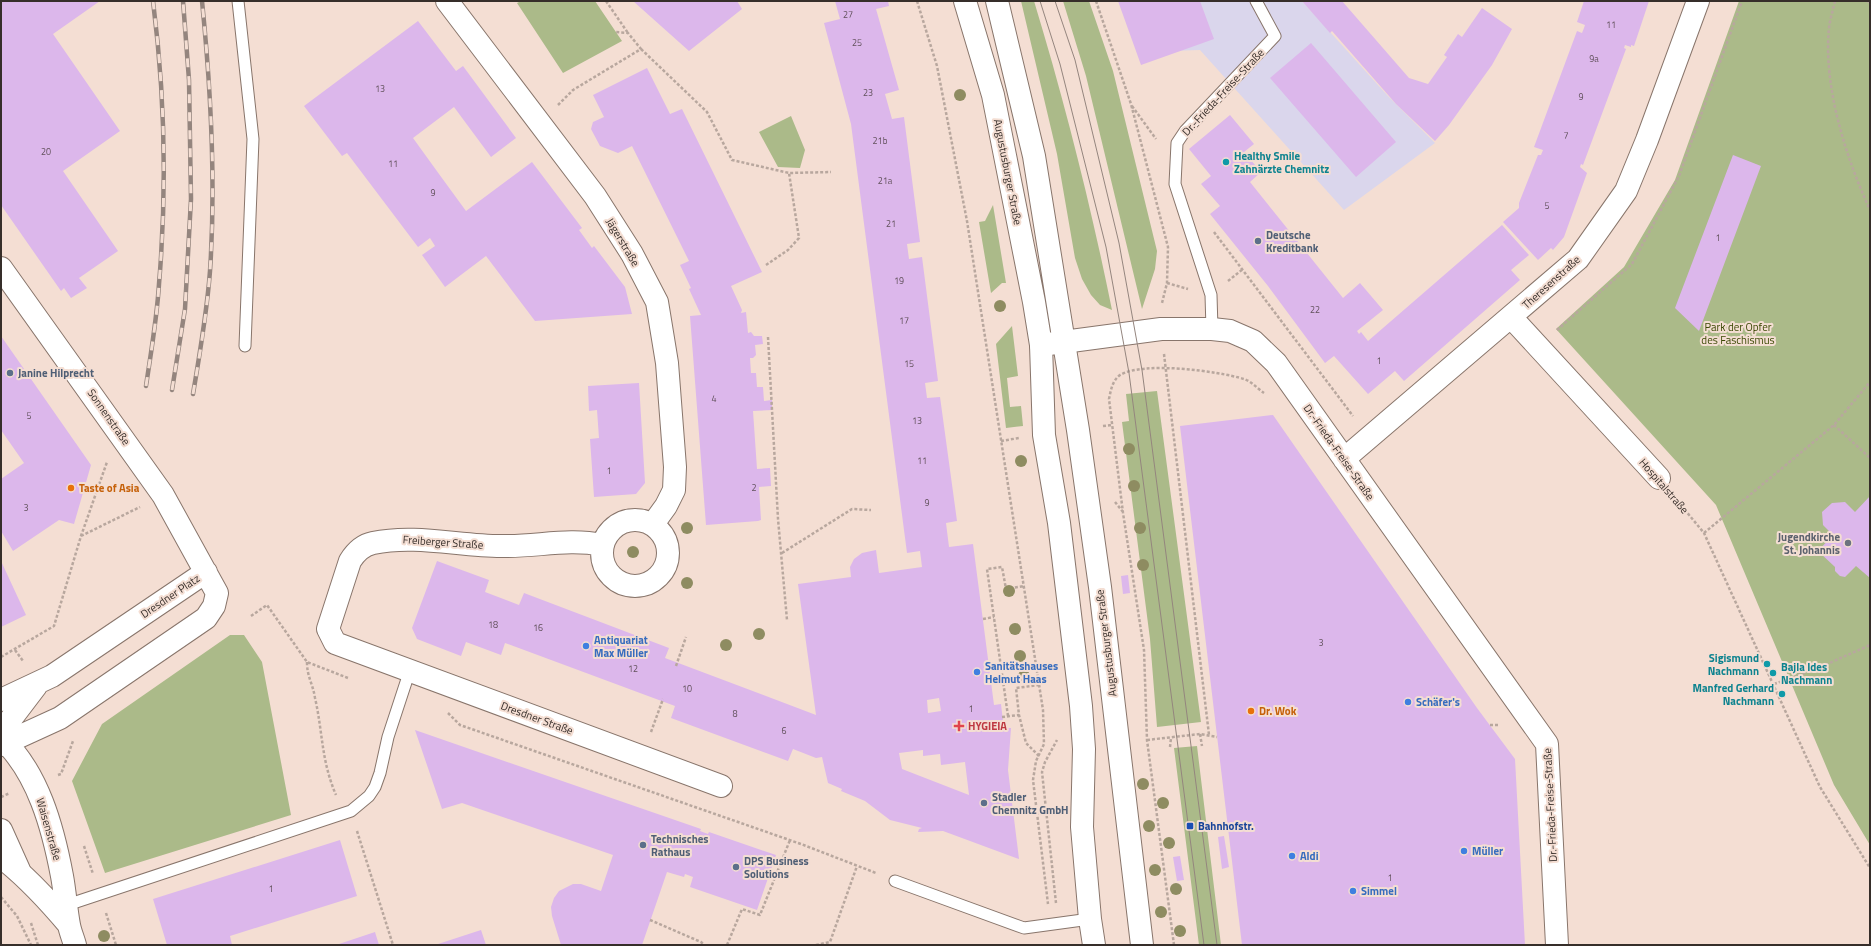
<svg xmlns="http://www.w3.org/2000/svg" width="1871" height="946" font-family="'Titillium Web',sans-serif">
<rect width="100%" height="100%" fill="#f4ded3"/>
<path fill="#dad6ec" d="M1122,1H1302L1387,95L1435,143L1344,210L1200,50L1140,52Z"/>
<path fill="#abba89" d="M521,1H595L622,41L563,73L517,3Z
M1021,1H1034C1065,103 1091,206 1112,310L1100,305L1091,295L1082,279L1075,258L1057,154Z
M1063,1H1089L1113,71L1157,251L1155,269L1142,309L1086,76Z
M1739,1H1870V845L1834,785L1716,505L1556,329L1624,267L1675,180Z
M791,116L805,150L800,168L778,167L759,132Z
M993,205L1006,283H1002L991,293L979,222L985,221Z
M1012,326L1018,376L1007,378L1010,407L1021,406L1023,426L1006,428L996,344Z
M1157,391L1201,722L1157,727L1150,639L1122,422L1129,421L1126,394Z
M230,635H244L262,662L291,815L105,873L72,781L102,724Z
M1197,746L1221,945H1199L1174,748Z"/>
<path fill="#dcb7eb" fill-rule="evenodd" d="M1,1H100L53,34L120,131L63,171L118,251L79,278L87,288L71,298L64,288L61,291L1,205Z
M633,1H737L742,9L689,51Z
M835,1H888L889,6L876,9L899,90L885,94L892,119L904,117L920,242L907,244L909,259L922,257L938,381L925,383L927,398L940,397L957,521L946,523L949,547L973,544L994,705L1001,704L1004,730H1009L1008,728H1011L1008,770L1019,859L943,831L918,832L919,829L922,828L890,820L865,801L841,791L842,789L828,783L822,757L816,758L793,749L788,761L671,718L675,706L505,643L501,655L466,642L461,656L417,639L412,628L437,561L489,580L485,592L519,605L524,593L669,648L665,658L816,715L798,584L851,577L850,567L854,559L862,553L876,550L879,573L922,567L920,551L907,553L851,124L824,23L840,19ZM939,698L941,711L928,713L927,700ZM923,750V756L940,754L941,765L965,762L969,795L902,769L899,753Z
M1118,1H1200L1214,39L1141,65Z
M1302,1H1342L1409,78L1428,84L1447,57L1444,55L1458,34L1462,37L1482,8L1512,29L1492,65L1449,125L1435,141L1396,104L1332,31L1330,33Z
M1584,1H1649L1634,46L1631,45V47L1625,45L1624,48L1626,49L1583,165L1581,164L1580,167L1587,173L1564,237L1553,250L1551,248L1538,260L1503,222L1519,208V203L1538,155H1541L1543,150L1534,147L1577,31L1582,33L1584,28L1585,25L1577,22Z
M418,21L456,71L463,66L516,138L491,157L454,107L413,138L439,174L466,211L532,162L582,228L579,230L592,248L594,246L625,287L632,314L535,321L486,256L445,287L422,255L435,246L430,238L418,247L347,153L342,156L304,106Z
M1311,43L1396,142L1356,177L1270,78Z
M647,68L670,114L682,109L762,272L731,286L742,310L741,313L746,312L748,333L751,332L754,336H762L763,344L755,345L756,355L753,358H750L751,373H756L757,387H763L764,401L772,400V410L753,411L757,469L770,468L771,486L759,487L761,520L758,521L706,525L690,316L701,315L689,289L691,288L680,265L689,261L632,146L618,153L600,146L591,129L593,122L604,117L593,95Z
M1230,115L1254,144L1244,152L1261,172L1250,182L1343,298L1360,283L1383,310L1357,331L1359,334L1361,332L1368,341L1502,225L1529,255L1511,270L1520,280L1404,381L1395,371L1368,394L1334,356L1325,363L1268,286L1210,214L1220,206L1201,184L1211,176L1189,149Z
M1733,155L1761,166L1699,331L1675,308Z
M1,336L91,465L74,524L59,520L13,551L1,531V479L24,463L1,430Z
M639,383L645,483L636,494L594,497L590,439L599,438L597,410L589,411L588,386Z
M1273,415L1477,708L1515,759L1525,945H1242L1180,426Z
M1870,496V578L1856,566L1845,577L1840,576L1835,571V567L1818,551L1833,535L1823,525L1822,512L1832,503L1845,502L1855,512Z
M1,561L26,615L1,627Z
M1128,575L1130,593L1123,594L1121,576Z
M415,730L701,829L700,831L708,834L709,832L776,855L757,910L690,887L693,877L685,874L684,877L667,872L642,945H561L552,916L551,907L554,898L559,891L573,884H581L601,891L613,855L462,803L442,809Z
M1224,836L1229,867L1222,869L1218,837Z
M340,840L357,896L230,936L232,945H167L153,899Z
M1180,856L1184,880L1177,881L1173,857Z
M481,930L486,945H435Z
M375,932L379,945H336Z"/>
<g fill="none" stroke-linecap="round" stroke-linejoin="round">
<g stroke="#88756b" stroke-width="13">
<path id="service" d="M238,1L253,139L245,346
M1212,329L1211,295L1175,184L1177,143L1185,131L1275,36L1256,1
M895,881L1024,928L1090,919
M67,905L351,811L369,796L375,787L380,773L388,737L410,670"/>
</g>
<g stroke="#88756b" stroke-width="24">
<path id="minor" d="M447,1L595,196L632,254L657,302L667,363L675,467L674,490L666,506L653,524
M1,268L163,495L217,593L214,606L206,618L60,718L1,745
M1511,317L1659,478
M1041,345L1161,329H1212L1230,331L1253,341L1276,363L1547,744L1557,945
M1344,459L1578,259L1626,191L1647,140L1698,1
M602 553a33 33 0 1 1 66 0a33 33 0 1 1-66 0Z
M602,545C568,538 536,547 501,546C459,546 415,534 373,543C363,545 355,553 350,561L328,629L335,643L721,786
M1,700L52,676L206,572
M1,732L36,686
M1,830L19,870"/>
</g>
<g stroke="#88756b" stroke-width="24">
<path id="secondary" d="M965,1L993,95L1034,302L1041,345L1044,435L1059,523L1081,706L1084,749L1082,827L1090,919L1094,945
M997,1L1034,156L1078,430L1100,587L1142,945"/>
</g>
<g stroke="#88756b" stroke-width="24">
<path id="primary" d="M1,738C38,772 53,828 62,876C65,892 66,909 69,925C70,931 73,938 75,945
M1,857C27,877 48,900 69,925"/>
</g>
<path stroke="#b8a79e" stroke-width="2.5" stroke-dasharray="3 2" stroke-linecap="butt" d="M606,1L628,33
M917,1L937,66L967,221L1043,710L1044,744L1036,761L1033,780L1048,904
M1096,1L1131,104L1168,247L1167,283L1162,303
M1835,1C1833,10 1830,19 1829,28C1823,86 1846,158 1870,210
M1867,1L1870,2
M641,49L707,112L732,160L789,173L831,172
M558,105L573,90L641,49L628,33L616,32
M1132,106L1156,139
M1214,232L1353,416
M766,265L788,250L799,238L789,173
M1228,281L1243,269
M1167,283L1188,289
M1557,330L1632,264L1679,176L1742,1
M768,337L778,519L787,620
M1164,354L1209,735
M1834,425L1870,458
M1103,426L1112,425
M1001,441L1019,438
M1675,498L1704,533L1820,787L1870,868
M1115,502L1123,512
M1704,533L1834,425L1870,382
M81,536L140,507
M782,553L852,509L871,510
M251,616L267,605L307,662L348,678
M983,619L994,617
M15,650L23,661
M1,657L54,626L81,536L107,462
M307,662C307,677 313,684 315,698C323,733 321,760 336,795
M676,666L686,637
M1774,684L1816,669L1870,645
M448,713L460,725L801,844L876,873
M1008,716L987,569L1002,567L1006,589L1024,586
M1002,717L1019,715
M1490,725H1500
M651,732L663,699
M1200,734L1202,746
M1147,740L1200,734L1217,737
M1170,747L1171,738
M1039,756L1026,743L1019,715L1016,688L1039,685
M58,775L61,774L73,741
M1,797L10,793
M357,831L393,945
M84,846L93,874
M1,897L17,916L31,945
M1056,903L1042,772L1045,762L1057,740
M106,913L116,945
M650,920L701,942L704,945
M31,923L38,945
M727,945L742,909L760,915L790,840
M816,945L830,942L857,866
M1174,945L1147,740L1144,650L1123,513L1109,399C1111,390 1112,381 1120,375C1143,361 1218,371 1244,379C1251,381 1258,389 1264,393"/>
<use href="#service" stroke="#fff" stroke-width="11"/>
<use href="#minor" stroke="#fff" stroke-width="22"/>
<use href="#secondary" stroke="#fff" stroke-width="22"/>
<use href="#primary" stroke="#fff" stroke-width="22"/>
<path stroke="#94857e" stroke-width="1" d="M1040,1L1060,64L1106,247L1129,373L1204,945
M1055,1L1075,60L1119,243L1142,370L1217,945"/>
<g stroke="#94857e" stroke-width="4.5">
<path id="rail" d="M146,386C151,352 157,318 159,284C167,189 165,95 153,1
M172,390L185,309L191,199L189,80L183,1
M193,394C200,353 207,312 210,271C216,181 211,90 202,1"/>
</g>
<use href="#rail" stroke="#f4ded3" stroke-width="3" stroke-dasharray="9" stroke-linecap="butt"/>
</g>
<g fill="#8e8c61">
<circle cx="960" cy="95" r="6"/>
<circle cx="1000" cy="306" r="6"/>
<circle cx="1129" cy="449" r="6"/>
<circle cx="1021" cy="461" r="6"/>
<circle cx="1134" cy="486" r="6"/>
<circle cx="687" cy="528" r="6"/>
<circle cx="1140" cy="528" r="6"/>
<circle cx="633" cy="552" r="6"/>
<circle cx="1143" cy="565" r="6"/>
<circle cx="687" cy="583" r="6"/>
<circle cx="1009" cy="591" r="6"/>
<circle cx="1015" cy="629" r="6"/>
<circle cx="759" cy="634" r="6"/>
<circle cx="726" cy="645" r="6"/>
<circle cx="1020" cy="656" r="6"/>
<circle cx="1024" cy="676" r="6"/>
<circle cx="1143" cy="784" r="6"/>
<circle cx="1163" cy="803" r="6"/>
<circle cx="1149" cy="826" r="6"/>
<circle cx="1169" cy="843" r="6"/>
<circle cx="1155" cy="870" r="6"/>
<circle cx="1176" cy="889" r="6"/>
<circle cx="1161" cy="912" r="6"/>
<circle cx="1180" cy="931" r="6"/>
<circle cx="104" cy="936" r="6"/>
</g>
<g fill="#0f9aa8" stroke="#f4ded3" stroke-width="1.5">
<circle cx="1226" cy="162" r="4"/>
<circle cx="1767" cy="664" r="4"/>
<circle cx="1773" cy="673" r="4"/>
<circle cx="1782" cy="694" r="4"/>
</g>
<g fill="#5c6f8a" stroke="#f4ded3" stroke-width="1.5">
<circle cx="1258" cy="241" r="4"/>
<circle cx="10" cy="373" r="4"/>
<circle cx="984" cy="803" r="4"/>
<circle cx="643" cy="845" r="4"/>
<circle cx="736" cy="867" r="4"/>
</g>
<g fill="#e8710a" stroke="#f4ded3" stroke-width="1.5">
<circle cx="71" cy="488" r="4"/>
<circle cx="1251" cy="711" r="4"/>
</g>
<circle fill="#6b7280" stroke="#f4ded3" stroke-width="1.5" cx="1848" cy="543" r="4"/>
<g fill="#3f7fe0" stroke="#f4ded3" stroke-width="1.5">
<circle cx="586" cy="646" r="4"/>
<circle cx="977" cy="672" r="4"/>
<circle cx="1408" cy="702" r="4"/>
<circle cx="1464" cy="851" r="4"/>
<circle cx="1292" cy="856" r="4"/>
<circle cx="1353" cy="891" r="4"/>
</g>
<path fill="#e0444e" stroke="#f4ded3" stroke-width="1.5" d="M957 720h4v4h4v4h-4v4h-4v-4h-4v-4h4z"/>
<rect fill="#1a4fb4" stroke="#f4ded3" stroke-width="1.5" x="1186" y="822" width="8" height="8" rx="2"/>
<g text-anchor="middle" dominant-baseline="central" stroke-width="4" stroke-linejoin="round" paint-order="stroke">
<g font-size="9" fill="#60505a">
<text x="848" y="14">27</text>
<text x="1611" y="24">11</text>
<text x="857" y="42">25</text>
<text x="1594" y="58">9a</text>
<text x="380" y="88">13</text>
<text x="868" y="92">23</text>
<text x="1581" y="96">9</text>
<text x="1566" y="135">7</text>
<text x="880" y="140">21b</text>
<text x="46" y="151">20</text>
<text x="393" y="163">11</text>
<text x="885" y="180">21a</text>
<text x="433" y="192">9</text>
<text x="1547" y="205">5</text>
<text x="891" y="223">21</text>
<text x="1718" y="237">1</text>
<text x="899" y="280">19</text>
<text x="1315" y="309">22</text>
<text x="904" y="320">17</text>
<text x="1379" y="360">1</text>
<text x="909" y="363">15</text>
<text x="714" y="398">4</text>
<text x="29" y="415">5</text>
<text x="917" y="420">13</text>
<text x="922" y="460">11</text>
<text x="609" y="470">1</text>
<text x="754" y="487">2</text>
<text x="927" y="502">9</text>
<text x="26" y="507">3</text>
<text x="493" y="624">18</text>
<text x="538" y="627">16</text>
<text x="1321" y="642">3</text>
<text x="633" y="668">12</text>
<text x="687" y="688">10</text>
<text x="971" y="708">1</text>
<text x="735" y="713">8</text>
<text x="784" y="730">6</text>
<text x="1390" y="877">1</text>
<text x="271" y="888">1</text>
</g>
<g font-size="11" fill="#362e2a" stroke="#f4ded3">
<text transform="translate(1223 92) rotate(-47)">Dr.-Frieda-Freise-Straße</text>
<text transform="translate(1008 172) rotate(79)">Augustusburger Straße</text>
<text transform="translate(623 242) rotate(59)">Jägerstraße</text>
<text transform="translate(1551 282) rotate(-42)">Theresenstraße</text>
<text transform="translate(109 417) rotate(55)">Sonnenstraße</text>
<text transform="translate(1339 452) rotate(55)">Dr.-Frieda-Freise-Straße</text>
<text transform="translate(1664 486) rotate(49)">Hospitalstraße</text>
<text transform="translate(443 542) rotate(4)">Freiberger Straße</text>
<text transform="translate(170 596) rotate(-34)">Dresdner Platz</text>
<text transform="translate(1106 643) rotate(-97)">Augustusburger Straße</text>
<text transform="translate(537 718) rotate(20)">Dresdner Straße</text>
<text transform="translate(1550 805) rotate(-93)">Dr.-Frieda-Freise-Straße</text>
<text transform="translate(49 829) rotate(74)">Waisenstraße</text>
</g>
<g font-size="11" font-weight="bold" fill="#0d838f" stroke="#f4ded3" text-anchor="start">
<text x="1234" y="156">Healthy Smile<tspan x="1234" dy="13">Zahnärzte Chemnitz</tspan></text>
<text x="1759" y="658" text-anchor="end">Sigismund<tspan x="1759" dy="13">Nachmann</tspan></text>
<text x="1781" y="667">Bajla Ides<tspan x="1781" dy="13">Nachmann</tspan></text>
<text x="1774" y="688" text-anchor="end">Manfred Gerhard<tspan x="1774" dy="13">Nachmann</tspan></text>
</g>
<g font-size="11" font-weight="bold" fill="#4e5e75" stroke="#f4ded3" text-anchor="start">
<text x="1266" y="235">Deutsche<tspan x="1266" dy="13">Kreditbank</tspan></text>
<text x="18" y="373">Janine Hilprecht</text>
<text x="992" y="797">Stadler<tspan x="992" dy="13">Chemnitz GmbH</tspan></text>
<text x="651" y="839">Technisches<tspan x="651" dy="13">Rathaus</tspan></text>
<text x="744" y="861">DPS Business<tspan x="744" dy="13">Solutions</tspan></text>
</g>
<g font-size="11" fill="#3a4803" stroke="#f4ded3">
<text x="1738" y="327">Park der Opfer<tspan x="1738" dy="13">des Faschismus</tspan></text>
</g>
<g font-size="11" font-weight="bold" fill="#c56008" stroke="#f4ded3" text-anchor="start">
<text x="79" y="488">Taste of Asia</text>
<text x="1259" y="711">Dr. Wok</text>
</g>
<g font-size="11" font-weight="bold" fill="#5b616d" stroke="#f4ded3" text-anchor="end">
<text x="1840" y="537">Jugendkirche<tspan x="1840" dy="13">St. Johannis</tspan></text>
</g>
<g font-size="11" font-weight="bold" fill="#366cbe" stroke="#f4ded3" text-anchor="start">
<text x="594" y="640">Antiquariat<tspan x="594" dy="13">Max Müller</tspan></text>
<text x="985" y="666">Sanitätshauses<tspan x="985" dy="13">Helmut Haas</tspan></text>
<text x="1416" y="702">Schäfer's</text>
<text x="1472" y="851">Müller</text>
<text x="1300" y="856">Aldi</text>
<text x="1361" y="891">Simmel</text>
</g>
<g font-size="11" font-weight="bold" fill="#be3a42" stroke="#f4ded3" text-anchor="start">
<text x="968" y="726">HYGIEIA</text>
</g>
<g font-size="11" font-weight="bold" fill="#164399" stroke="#f4ded3" text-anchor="start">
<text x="1198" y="826">Bahnhofstr.</text>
</g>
</g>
<rect width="1871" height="946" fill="none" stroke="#362e2a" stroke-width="4"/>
</svg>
